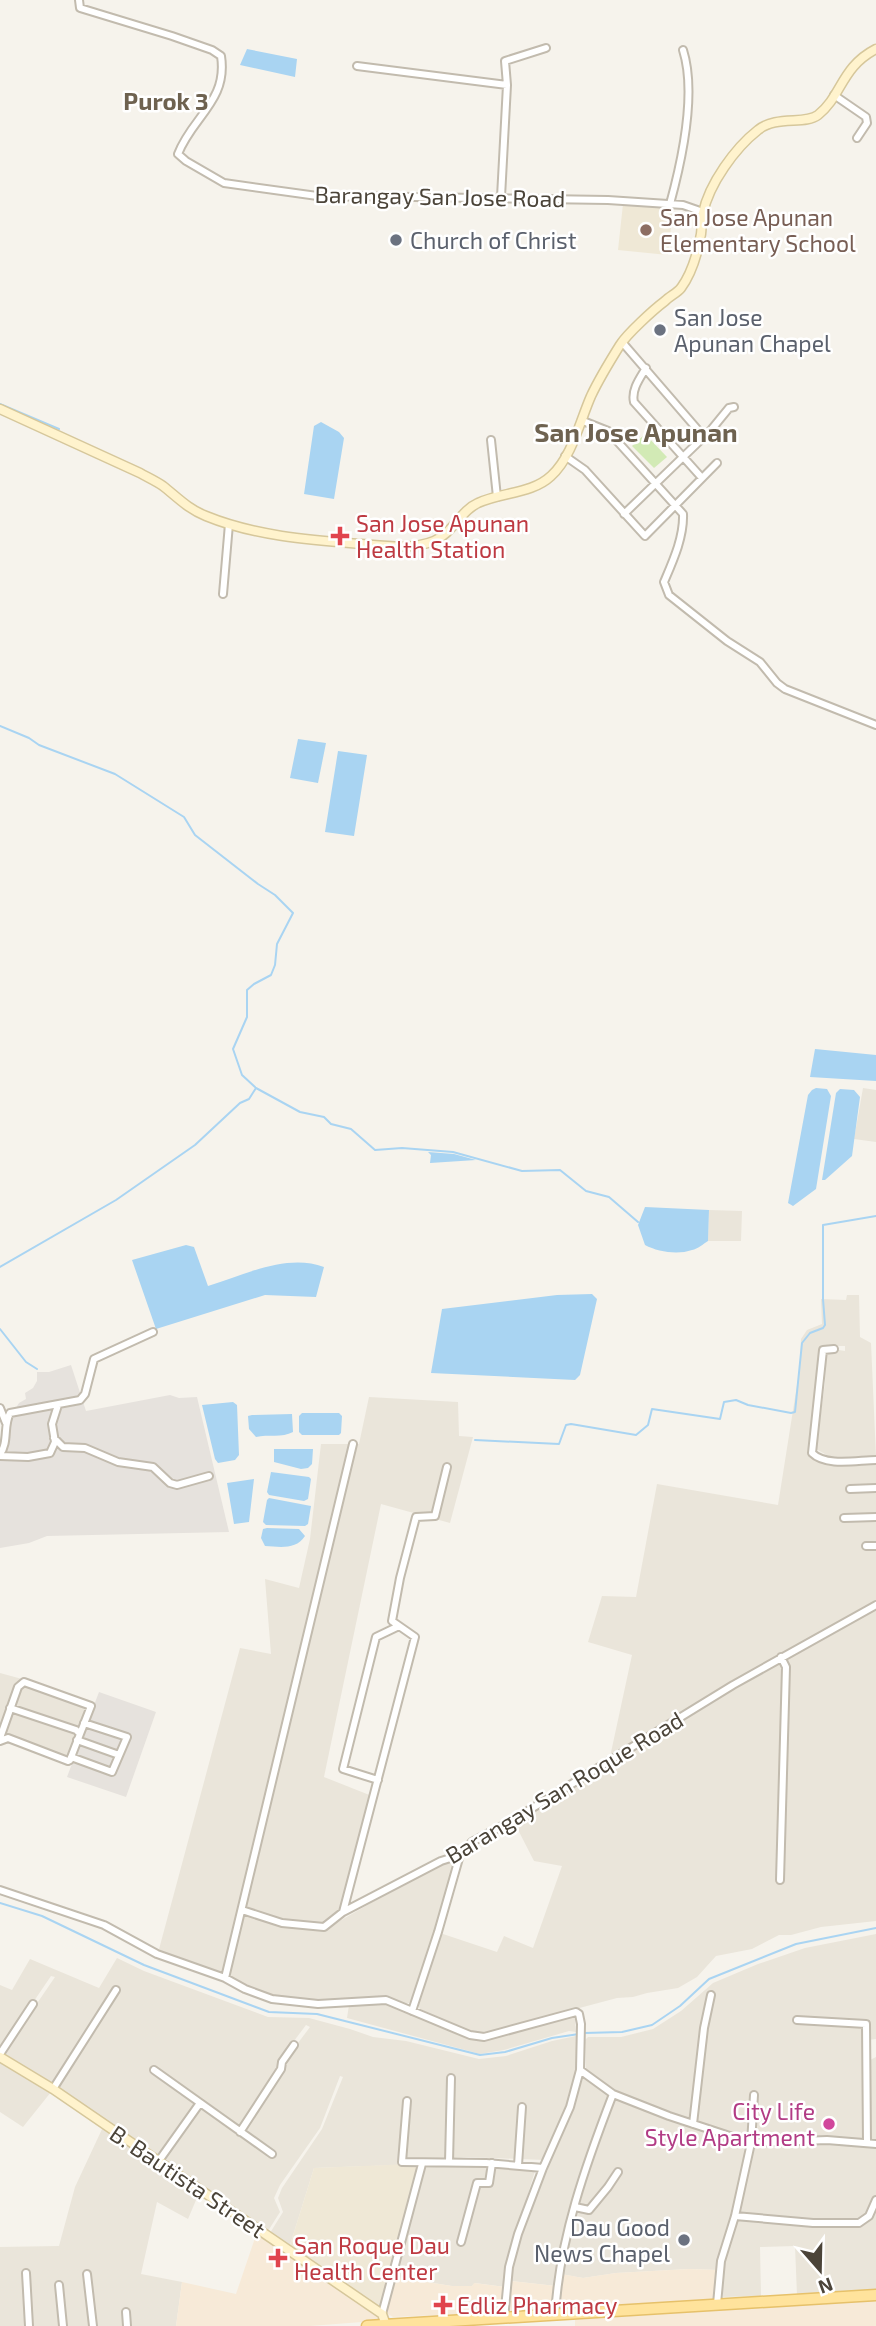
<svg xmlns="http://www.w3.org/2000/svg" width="876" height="2326" font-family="'Exo 2',sans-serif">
<rect width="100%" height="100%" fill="#f6f3ec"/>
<path fill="#eae5da" d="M863,1088L876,1090V1142L854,1139Z
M709,1210L742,1211L741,1241H708Z
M847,1295H859L860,1337L871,1343L876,1457L834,1459L816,1449L825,1383L826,1348L845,1351V1346H823L822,1383L814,1450L818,1455L833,1461L876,1459V1516L842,1517L841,1519L876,1518V1545L861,1546L862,1548H876V1601L750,1672L610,1757L632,1655L588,1642L602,1596L636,1597L657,1484L778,1505L800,1366L801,1339L807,1330L822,1324L821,1299L846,1300Z
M369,1397L458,1402L459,1436L473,1437L450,1523L381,1504L324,1777L377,1798L347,1909L322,1925L283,1921L241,1907L223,1975L158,1953L240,1648L271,1654L265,1579L299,1588L310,1539L321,1444H359Z
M876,1606V1921L821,1927L791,1935H779L752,1949L716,1956L697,1977L678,1988L647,1993L633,1997L617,1998L486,2033L469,2032L420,2009L417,2003L440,1933L497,1952L504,1936L533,1948L562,1866L534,1861L514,1822L753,1676Z
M0,1673L22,1679L16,1686L0,1734Z
M25,1684L87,1705L88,1708L80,1728L13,1708L19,1688Z
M12,1711L75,1732L77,1735L69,1757L66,1758L4,1735Z
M451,1861L454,1864L436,1932L413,2000L409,2003L401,2004L386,1998L318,2002L272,1996L246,1986L229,1976V1969L244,1912L324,1930L442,1862Z
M876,1934V2039L867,2040L865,2141H754L616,2093L586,2071L585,2040L588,2037H621L653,2029L681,2011L713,1983L758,1964L805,1948Z
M117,1958L144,1971L268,2017L309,2018L350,2029L373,2037L406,2041L479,2059L506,2056L552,2041L576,2036L578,2070L569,2107L544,2160L468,2157L425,2160L404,2158L410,2099L405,2097L398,2165L314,2168L290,2245L270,2233L283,2212L278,2198L282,2188L322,2129L343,2077L340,2076L320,2128L280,2185L274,2198L280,2212L268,2231L162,2161L201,2105L241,2132L283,2063L310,2027L306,2025L279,2061L278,2069L239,2129L153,2066L150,2071L196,2103L157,2156L56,2088L119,1987L117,1985L52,2085L3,2053L55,1977L51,1976L0,2051V1985L12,1990L30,1959L99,1988Z
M385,2002L468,2037L571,2016L575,2019L576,2032L569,2031L504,2050L480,2054L347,2018L349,2005Z
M876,2057V2143L871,2142L869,2136L870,2060Z
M0,2061L51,2092L23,2127L0,2112Z
M582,2076L612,2094L588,2157L556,2286L511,2281V2273L530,2205Z
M614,2098L748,2145L719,2270L689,2269L616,2273L583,2278L561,2274L597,2141Z
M103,2127L199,2193L188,2219L157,2202L141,2274L182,2282L176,2326H0V2247L59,2246L75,2187Z
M826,2142L876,2147V2196L868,2216L857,2222L738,2214L752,2147L755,2145Z
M450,2166H505L534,2168L535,2171L515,2236L505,2287L475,2283L472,2286H452L395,2277L424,2168Z
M876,2205V2290L797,2295L795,2246L760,2247L761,2296L723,2297L722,2264L736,2222L740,2220L813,2226L861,2225L871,2218Z"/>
<path fill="#f7ead8" d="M257,2232L380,2316L379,2319L375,2321L310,2326H176L182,2282L236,2294Z
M689,2269L719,2270L716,2299L558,2310L561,2274L583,2278L616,2273Z
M395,2277L452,2286H472L474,2283L505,2287L502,2312L393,2317L388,2314L387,2310Z
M511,2281L556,2286L553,2310H508Z
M876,2299V2326H575V2320Z"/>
<path fill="#e6e2dd" d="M71,1365L86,1411L170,1395L179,1398L197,1397L229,1532L47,1536L29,1543L0,1548V1457L8,1446V1426L12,1414L19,1403L26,1399L25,1393L33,1388L37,1381V1372H49Z
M99,1692L156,1712L126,1797L67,1777Z"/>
<path fill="#efe8d6" d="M623,204L673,209L668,255L618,250Z
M412,2164L417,2168L382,2309L290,2245L314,2168Z"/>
<path fill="#d2eab5" d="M645,434L667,457L654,468L632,446Z"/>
<path fill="#a9d4f2" d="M247,49L297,59L295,77L240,65Z
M321,422L339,432L344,438L334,499L304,494L314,426Z
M298,739L326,743L318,783L290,778Z
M338,751L367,755L354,836L325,832Z
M815,1049L876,1055V1081L810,1077Z
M816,1088L827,1089L831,1096L816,1189L793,1206L788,1203L808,1095L812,1090Z
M840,1089L854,1090L860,1097L852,1156L825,1180H822L836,1093Z
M428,1152L454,1154L476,1160L430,1163L431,1155Z
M645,1207L709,1210L708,1241C703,1244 698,1249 692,1250C678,1255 658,1252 645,1245L638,1225Z
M186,1245L194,1247L208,1286C244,1275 287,1253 324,1267L316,1297L265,1295L156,1329L132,1260Z
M592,1294L597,1299L580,1375L575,1380L431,1373L442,1309L557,1295Z
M233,1402L237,1405L239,1455L235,1460L218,1463L215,1459L202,1405Z
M302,1413H339L342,1416L341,1433L339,1435H302L299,1432V1416Z
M292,1414L293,1432C282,1438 268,1434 256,1437L249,1429L248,1416L252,1415Z
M274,1449H313L312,1464L308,1468L301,1469L274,1462Z
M271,1472L309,1477L311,1479L308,1499L304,1501L269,1495L267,1492Z
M254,1479L249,1522L234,1524L227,1483Z
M269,1498L311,1506L308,1524L305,1526L266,1525L263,1522L267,1500Z
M267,1528L299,1529L305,1536C296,1550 280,1547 265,1546L261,1538L263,1529Z"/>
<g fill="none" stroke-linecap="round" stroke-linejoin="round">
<path stroke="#a9d4f2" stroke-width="2" d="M0,404L59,429
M0,726L29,738L39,745L115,774L184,817L195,835L258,884L275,895L293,913L277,944L275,965L271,975L254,984L247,990V1017L233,1049L242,1075L255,1087
M0,1267L116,1200L195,1145L240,1103L249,1099L256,1088L300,1112L324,1117L331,1124L351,1129L375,1150L402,1148L453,1152L522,1171L560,1170L586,1191L609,1197L638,1222
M0,1329L26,1362L37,1369
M475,1440L559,1444L566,1425L571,1424L636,1435L648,1425L652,1409L720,1419L724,1402L736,1400L748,1405L791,1413L795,1412L802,1343L810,1333L823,1328L825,1325L823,1299V1225L876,1216
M0,1903L42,1916L144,1965L269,2012L317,2014L480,2055L505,2052L552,2038L579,2034
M584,2033L622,2032L652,2025L680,2006L709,1979L796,1944L876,1928"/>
<g stroke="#c2bbae" stroke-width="10">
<path id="street" d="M79,0L80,8L172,36L212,50L221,56C228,101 192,117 178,154L186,161L224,183L339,199L350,196L608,200L683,205L703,212
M357,66L507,85
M834,95L866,117L867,123L857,138
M501,197L507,85L505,61L546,48
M670,204C682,160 697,94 683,50
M622,342L704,437
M646,368C640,378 631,390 634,402L702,478
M583,421L608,431L683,514C684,537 673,561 664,582L669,595L727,641L760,662L777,683L785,689L876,725
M491,440L497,497
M565,456L585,470L645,536L717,463
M624,514L711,430L729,408L734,407
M223,594L229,524
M834,1349L823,1350L812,1453C826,1467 858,1460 876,1460
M0,1408L6,1423
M54,1438L63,1447L85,1448L118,1462L153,1467L170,1483L177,1485L209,1476
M0,1454C9,1442 3,1426 10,1413L80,1400L85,1394L94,1359L153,1332
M0,1456L28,1457L50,1453L55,1442L52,1424L58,1405
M850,1489L876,1488
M844,1518L876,1517
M866,1546H876
M0,1738L18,1687L24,1682L91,1706L80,1734
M77,1740L119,1755
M0,1741L8,1738L68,1761L70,1760L80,1734L76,1730L10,1708
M71,1757L112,1772L127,1737L84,1723
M378,1780L343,1769L376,1637L399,1626
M780,1880L786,1667L781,1657
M0,1890L104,1925L157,1954L225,1978L245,1989L272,1999L318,2004L386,2000L470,2035L484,2037L576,2012L579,2014L581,2024L580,2070L570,2107L543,2168L518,2234L509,2267L504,2319
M242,1910L282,1923L324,1927L343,1912L441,1861L460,1855L472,1842L513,1820L733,1685L876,1605
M343,1912L415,1637L392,1621L400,1578L416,1517L435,1516L447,1467
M225,1978L353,1444
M412,2011L438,1932L460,1855
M797,2020L866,2024L867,2142
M0,2054L33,2004
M154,2070L272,2154
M580,2070L613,2094L669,2116L751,2143L827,2140L876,2144
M53,2089L116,1990
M407,2101L402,2162L486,2163L543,2168
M693,2124L704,2028L711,1995
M240,2132L281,2069L282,2062L294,2045
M158,2162L200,2103
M449,2162L451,2078
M518,2165L522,2107
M575,2207L589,2210L608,2187L618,2172
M735,2216L813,2223H859L869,2216L876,2200
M461,2242L477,2183H489L492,2163
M26,2273L29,2326
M87,2274L93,2326
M59,2285L63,2326
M717,2304L721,2261L735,2216L751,2143L754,2095
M126,2312L127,2326
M382,2314L422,2164
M555,2316C559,2239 586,2164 613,2094"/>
</g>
<g stroke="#d6c79b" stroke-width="11">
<path id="secondary" d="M0,409L140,473C147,477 156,481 163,486C177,497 188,509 206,516C255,536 309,540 361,544C385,546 412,550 434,541C453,533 460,511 478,503C501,492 532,494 551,476C572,457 580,421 591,396C599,379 610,361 620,345C627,334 653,310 665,301C670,296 677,293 681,288C692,273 698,251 701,234C702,227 701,219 703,213C709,184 735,148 758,130C776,115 805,125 818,115C842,96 841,67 876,49
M0,2057L53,2089L382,2314L386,2325"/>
</g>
<g stroke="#e6c16a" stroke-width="13">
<path id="primary" d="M367,2326L876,2295"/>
</g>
<use href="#street" stroke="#fff" stroke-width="6"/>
<use href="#secondary" stroke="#fff3cd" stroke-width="8"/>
<use href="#primary" stroke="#ffe39c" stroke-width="10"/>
</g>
<circle fill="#8d6e63" stroke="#fff" stroke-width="2.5" cx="646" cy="230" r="7"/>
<g fill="#6b7280" stroke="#fff" stroke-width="2.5">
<circle cx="396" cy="240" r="7"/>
<circle cx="660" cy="330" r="7"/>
<circle cx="684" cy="2240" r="7"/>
</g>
<g fill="#e0444e" stroke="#fff" stroke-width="2.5">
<path d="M336.5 525.5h7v7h7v7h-7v7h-7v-7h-7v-7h7z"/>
<path d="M274.5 2247.5h7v7h7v7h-7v7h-7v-7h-7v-7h7z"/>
<path d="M439.5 2294.5h7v7h7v7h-7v7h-7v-7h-7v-7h7z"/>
</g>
<circle fill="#d1479c" stroke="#fff" stroke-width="2.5" cx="829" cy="2124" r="7"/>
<g text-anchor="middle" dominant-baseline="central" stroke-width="5" stroke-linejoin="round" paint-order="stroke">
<g font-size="23" fill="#4b4439" stroke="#fff">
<text transform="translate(440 196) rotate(1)">Barangay San Jose Road</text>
<text transform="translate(564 1787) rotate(-31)">Barangay San Roque Road</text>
<text transform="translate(188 2181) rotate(34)">B. Bautista Street</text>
</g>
<g font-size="23" fill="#785e54" stroke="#fff" text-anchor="start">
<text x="660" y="217">San Jose Apunan<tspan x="660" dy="26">Elementary School</tspan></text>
</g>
<g font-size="23" fill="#5b616d" stroke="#fff" text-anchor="start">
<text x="410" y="240">Church of Christ</text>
<text x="674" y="317">San Jose<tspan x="674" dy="26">Apunan Chapel</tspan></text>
<text x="670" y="2227" text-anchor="end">Dau Good<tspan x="670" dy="26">News Chapel</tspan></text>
</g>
<g font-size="23" fill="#be3a42" stroke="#fff" text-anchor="start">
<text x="356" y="523">San Jose Apunan<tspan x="356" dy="26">Health Station</tspan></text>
<text x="294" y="2245">San Roque Dau<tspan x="294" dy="26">Health Center</tspan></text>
<text x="457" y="2305">Edliz Pharmacy</text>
</g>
<g font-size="23" fill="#b23c85" stroke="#fff" text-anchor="end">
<text x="815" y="2111">City Life<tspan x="815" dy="26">Style Apartment</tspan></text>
</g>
<g font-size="24" font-weight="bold" fill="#6e6250" stroke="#fff">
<text x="166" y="100">Purok 3</text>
</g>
<g font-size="26" font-weight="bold" fill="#6e6250" stroke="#fff">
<text x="636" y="431">San Jose Apunan</text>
</g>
</g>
<g transform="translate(820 2270) rotate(160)" stroke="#ffffff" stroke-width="5" paint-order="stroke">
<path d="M0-5L12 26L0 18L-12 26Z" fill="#4b4439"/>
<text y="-10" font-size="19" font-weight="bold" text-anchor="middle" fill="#4b4439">N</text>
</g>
</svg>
